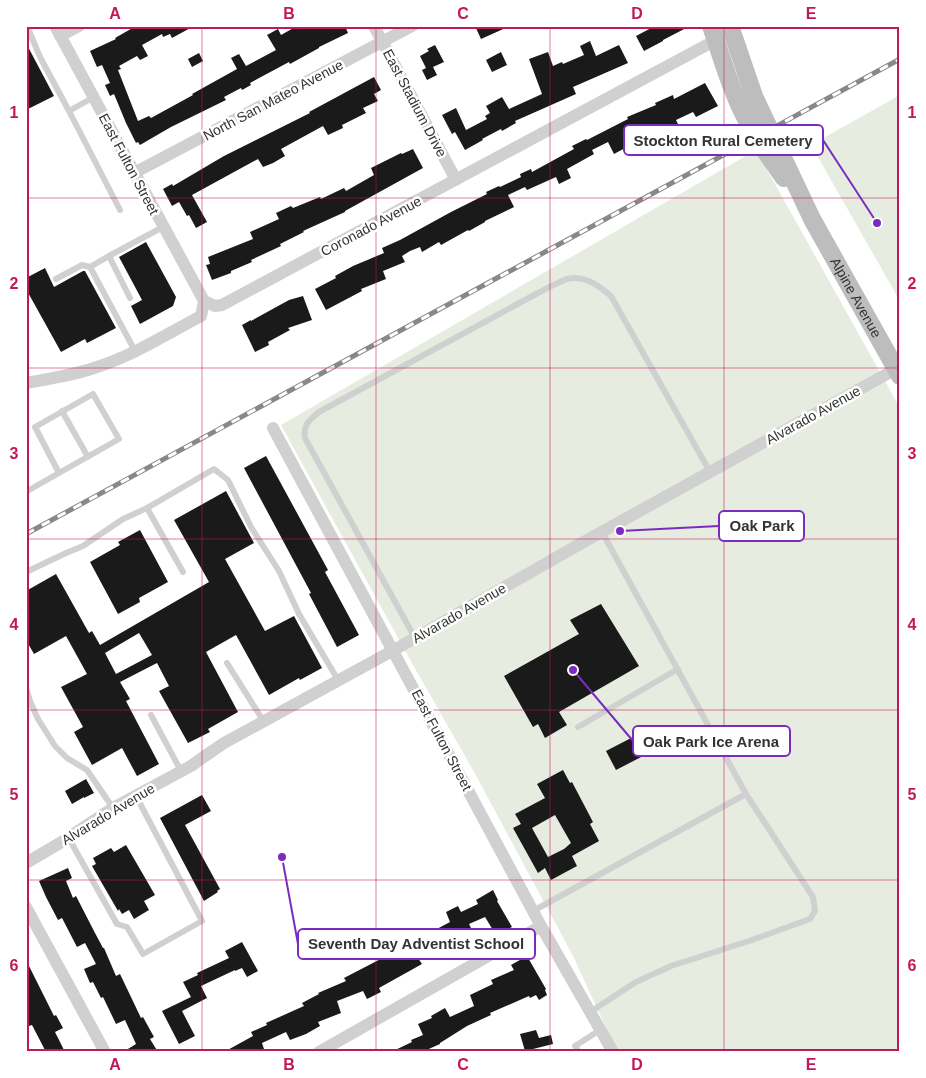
<svg xmlns="http://www.w3.org/2000/svg" width="926" height="1078" font-family="Helvetica,sans-serif">
<rect width="100%" height="100%" fill="#fff"/>
<path fill="#e6ecdf" d="M900,95V301L811,145Z
M756,150L900,408V1052H619L612,1041L573,956L473,770L413,665L281,425Z"/>
<path fill="#1a1a1a" fill-rule="evenodd" d="M136,26H194L172,38L170,34L163,37L162,34L142,45L148,56L140,60L137,56L119,66L121,69L118,70L138,121L149,116L151,118L193,95L192,94L237,69L231,58L239,54L246,66L276,50L267,35L278,29L281,35L297,26H345L348,33L319,47V48L290,64L289,62L250,83L251,85L242,90L241,88L224,97L226,100L171,127L140,145L138,142L136,143L126,123L114,94L110,96L105,85L110,83L102,65L97,67L90,51L116,39L115,38Z
M475,26H510L481,39Z
M655,26H690L663,40V41L644,51L636,36Z
M590,41L596,56L619,45L628,63L573,87L576,94L515,121L516,123L502,131L501,129L482,139L483,140L465,150L455,132L452,134L442,115L456,108L466,130L487,119L485,116L490,113L486,106L502,97L509,109L542,94L529,59L548,52L553,66L562,62L563,64L584,55L580,46Z
M26,43L54,96L26,110Z
M435,45L444,62L433,67L437,75L427,80L422,70L426,68L420,56L429,51L427,49Z
M501,52L507,65L492,72L486,60Z
M199,53L203,61L192,67L188,59Z
M374,77L381,90L374,94L378,101L363,108L366,113L342,125L343,128L328,135L323,126L281,149L285,156L273,163L263,167L258,159L192,195L207,222L196,228L189,215L187,216L179,202L172,206L163,189L172,184L173,186L224,156L310,113L309,112Z
M705,83L718,106L696,117L693,112L676,120L679,126L668,131L666,127L625,144L627,147L614,154L608,142L592,150L594,154L567,169L571,178L559,184L556,177L527,190L525,187L508,195L514,207L485,221V222L469,231L468,230L441,245L439,242L422,252L420,247L410,251L402,256L405,262L383,271L386,279L361,289L362,291L326,310L315,289L336,278L335,276L353,266L384,253L382,248L400,240L451,212L487,194L486,192L499,186L500,187L521,177L520,174L531,169L532,172L574,149L572,146L586,139L587,140L628,119L627,117L656,105L655,103L673,95L674,99Z
M413,149L423,168L345,211V212L303,231L304,232L280,244L281,246L251,260L252,262L231,271V273L212,280L206,265L210,264L208,257L253,239L250,232L279,219L276,213L291,206L293,208L320,197L321,199L344,188L346,191L374,175L371,168L401,153L402,154Z
M146,242L176,297L173,306L140,324L131,306L142,300L119,257Z
M45,268L54,287L83,271H85L116,328L87,343L85,339L61,352L26,289V278Z
M303,296L312,320L288,328L290,330L268,342L269,345L255,352L242,325L251,320V321L289,300Z
M266,456L328,570L325,572L359,635L337,647L309,594L311,593L244,468Z
M226,491L254,543L225,559L265,631L294,616L322,668L300,680L299,678L269,695L236,635L206,652L238,712L208,729L210,732L188,743L159,691L169,686L157,663L120,682L130,699L126,701L159,764L137,776L122,748L92,765L74,732L83,727L61,687L87,674L66,636L34,654L26,640V591L56,574L89,633L92,631L100,645L209,582L174,520ZM139,633L152,655L116,674L105,653Z
M140,530L168,582L139,598L140,602L118,614L90,562L120,545L118,542Z
M601,604L639,666L559,712L567,725L545,738L538,724L533,727L504,676L579,634L570,620Z
M635,736L645,755L616,770L606,751Z
M563,770L570,783L572,782L593,822L590,824L599,841L572,856L577,866L551,880L545,868L538,873L513,828L521,824L515,814L545,798L537,784ZM555,815L571,843L564,849L548,857L532,828Z
M86,779L94,793L84,798V797L72,804L65,791Z
M202,795L211,811L185,825L220,889L217,891L218,892L204,901L160,818Z
M126,845L155,895L144,901L149,910L134,919L129,910L122,914L119,909L118,911L92,866L96,864L93,858L111,848L114,852Z
M68,868L72,878L66,881L73,898L76,896L95,933L103,948H104L116,976L120,974L141,1018L143,1017L154,1037L150,1039L158,1052H123L136,1044L125,1020L116,1024L103,997L101,998L93,982L90,983L84,969L96,964L85,943L77,947L62,918L58,920L46,897L39,881Z
M493,890L498,900L497,901L512,927L496,935L485,917L469,924L476,938L458,946L459,947L447,953L443,945L418,958L422,964L379,988L381,992L367,999L363,991L337,1001L341,1013L318,1022L320,1026L306,1034L290,1040L286,1032L262,1043L265,1052H224L253,1036L251,1032L267,1025L266,1023L304,1006L302,1003L319,994L318,993L346,981L344,978L396,951V950L417,937L418,939L450,922L446,912L458,906L461,912L478,904L476,900Z
M242,942L258,971L247,977L242,968L235,971V970L201,986L207,998L182,1011L195,1036L179,1044L162,1011L191,997L183,982L198,975L197,973L229,958L225,951Z
M527,956L546,989L545,990L547,995L539,1000L536,995L530,998L529,996L490,1013L491,1015L467,1026L440,1043V1044L422,1052H391L412,1042L411,1040L423,1035L418,1024L432,1018L431,1016L445,1008L450,1017L474,1006L470,995L493,984L491,980L514,970L511,965Z
M26,960L54,1016L56,1015L63,1028L55,1032L65,1052H46L32,1025L29,1026L26,1020Z
M536,1030L539,1038L551,1035L553,1044L525,1051L520,1034Z"/>
<g fill="none" stroke-linecap="round" stroke-linejoin="round">
<path stroke="#d0d0d0" stroke-width="6" d="M27,26L40,57L69,111L94,97
M69,111L120,210
M109,256L163,227
M56,279L82,265L90,267
M130,298L109,256L90,267L135,351
M62,411L88,457
M26,491L29,490L119,439L93,394L35,427L59,473
M147,508L183,572
M26,572L66,553L83,546L123,519L147,508L214,469L228,480L251,527L279,571L299,614L338,680
M415,638L305,438C303,424 309,421 319,412L536,294C544,290 565,278 572,278C588,277 600,287 611,296L710,472
M227,663L264,722
M26,688L30,701L38,719L55,746L67,758L87,770L113,808
M151,715L181,771
M578,727L678,669
M68,837L117,924L127,927L143,954L202,921L136,796
M533,911L746,794L602,532
M590,1012L636,982L671,966L752,940L810,919L815,911L813,897L746,794
M579,1052L575,1046L600,1030"/>
<path stroke="#d0d0d0" stroke-width="12" d="M55,26L204,301
M374,26L456,180
M60,36L79,26
M134,173L412,26
M204,301L215,306L222,305L716,40
M26,383C50,379 74,375 97,367C134,355 167,334 201,316L204,301
M273,428L541,926L613,1052
M26,863L60,843L113,808L191,766L205,756L224,743L394,650L580,544L896,369
M26,907L105,1052
M319,1052L541,926"/>
<g stroke="#bdbdbd" stroke-width="18">
<path d="M711,26C721,55 729,85 743,113C754,136 769,157 784,178"/>
<path id="s1" d="M730,26L754,96L812,219L900,376"/>
</g>
<g stroke="#888" stroke-width="5">
<path id="rail" d="M26,534L900,59"/>
</g>
<use href="#rail" stroke="#fff" stroke-width="3" stroke-dasharray="9" stroke-linecap="butt"/>
</g>
<path fill="none" stroke="#c2185b" stroke-width="1" stroke-opacity="0.55" d="M202,26V1052M376,26V1052M550,26V1052M724,26V1052M26,198H900M26,368H900M26,539H900M26,710H900M26,880H900"/>
<g text-anchor="middle" dominant-baseline="central" stroke-width="5" stroke-linejoin="round" paint-order="stroke">
<g font-size="14" fill="#333" stroke="#fff">
<text transform="translate(273 100) rotate(-28)">North San Mateo Avenue</text>
<text transform="translate(415 103) rotate(62)">East Stadium Drive</text>
<text transform="translate(129 164) rotate(62)">East Fulton Street</text>
<text transform="translate(371 226) rotate(-28)">Coronado Avenue</text>
<text stroke="none"><textPath href="#s1" startOffset="300">Alpine Avenue</textPath></text>
<text transform="translate(813 415) rotate(-29)">Alvarado Avenue</text>
<text transform="translate(459 613) rotate(-30)">Alvarado Avenue</text>
<text transform="translate(442 740) rotate(62)">East Fulton Street</text>
<text transform="translate(108 814) rotate(-31)">Alvarado Avenue</text>
</g>
</g>
<path fill="none" stroke="#7b2cbf" stroke-width="2" d="M877 223L823 140M620 531L719 526M573 670L633 741M282 857L298 944"/>
<g fill="#7b2cbf" stroke="#fff" stroke-width="2">
<circle cx="877" cy="223" r="5"/>
<circle cx="620" cy="531" r="5"/>
<circle cx="573" cy="670" r="5"/>
<circle cx="282" cy="857" r="5"/>
</g>
<g fill="#fff" stroke="#7b2cbf" stroke-width="2">
<rect x="624" y="125" width="199" height="30" rx="5"/>
<rect x="719" y="511" width="85" height="30" rx="5"/>
<rect x="633" y="726" width="157" height="30" rx="5"/>
<rect x="298" y="929" width="237" height="30" rx="5"/>
</g>
<g font-size="15" text-anchor="middle" font-weight="bold" fill="#333">
<text x="723" y="146">Stockton Rural Cemetery</text>
<text x="762" y="531">Oak Park</text>
<text x="711" y="747">Oak Park Ice Arena</text>
<text x="416" y="949">Seventh Day Adventist School</text>
</g>
<rect width="926" height="1078" fill="none" stroke="#ffffff" stroke-width="55"/>
<rect x="28" y="28" width="870" height="1022" fill="none" stroke="#c2185b" stroke-width="2"/>
<g font-size="16" text-anchor="middle" font-weight="bold" fill="#c2185b">
<text x="115" y="19">A</text>
<text x="289" y="19">B</text>
<text x="463" y="19">C</text>
<text x="637" y="19">D</text>
<text x="811" y="19">E</text>
<text x="14" y="118">1</text>
<text x="912" y="118">1</text>
<text x="14" y="289">2</text>
<text x="912" y="289">2</text>
<text x="14" y="459">3</text>
<text x="912" y="459">3</text>
<text x="14" y="630">4</text>
<text x="912" y="630">4</text>
<text x="14" y="800">5</text>
<text x="912" y="800">5</text>
<text x="14" y="971">6</text>
<text x="912" y="971">6</text>
<text x="115" y="1070">A</text>
<text x="289" y="1070">B</text>
<text x="463" y="1070">C</text>
<text x="637" y="1070">D</text>
<text x="811" y="1070">E</text>
</g>
</svg>
